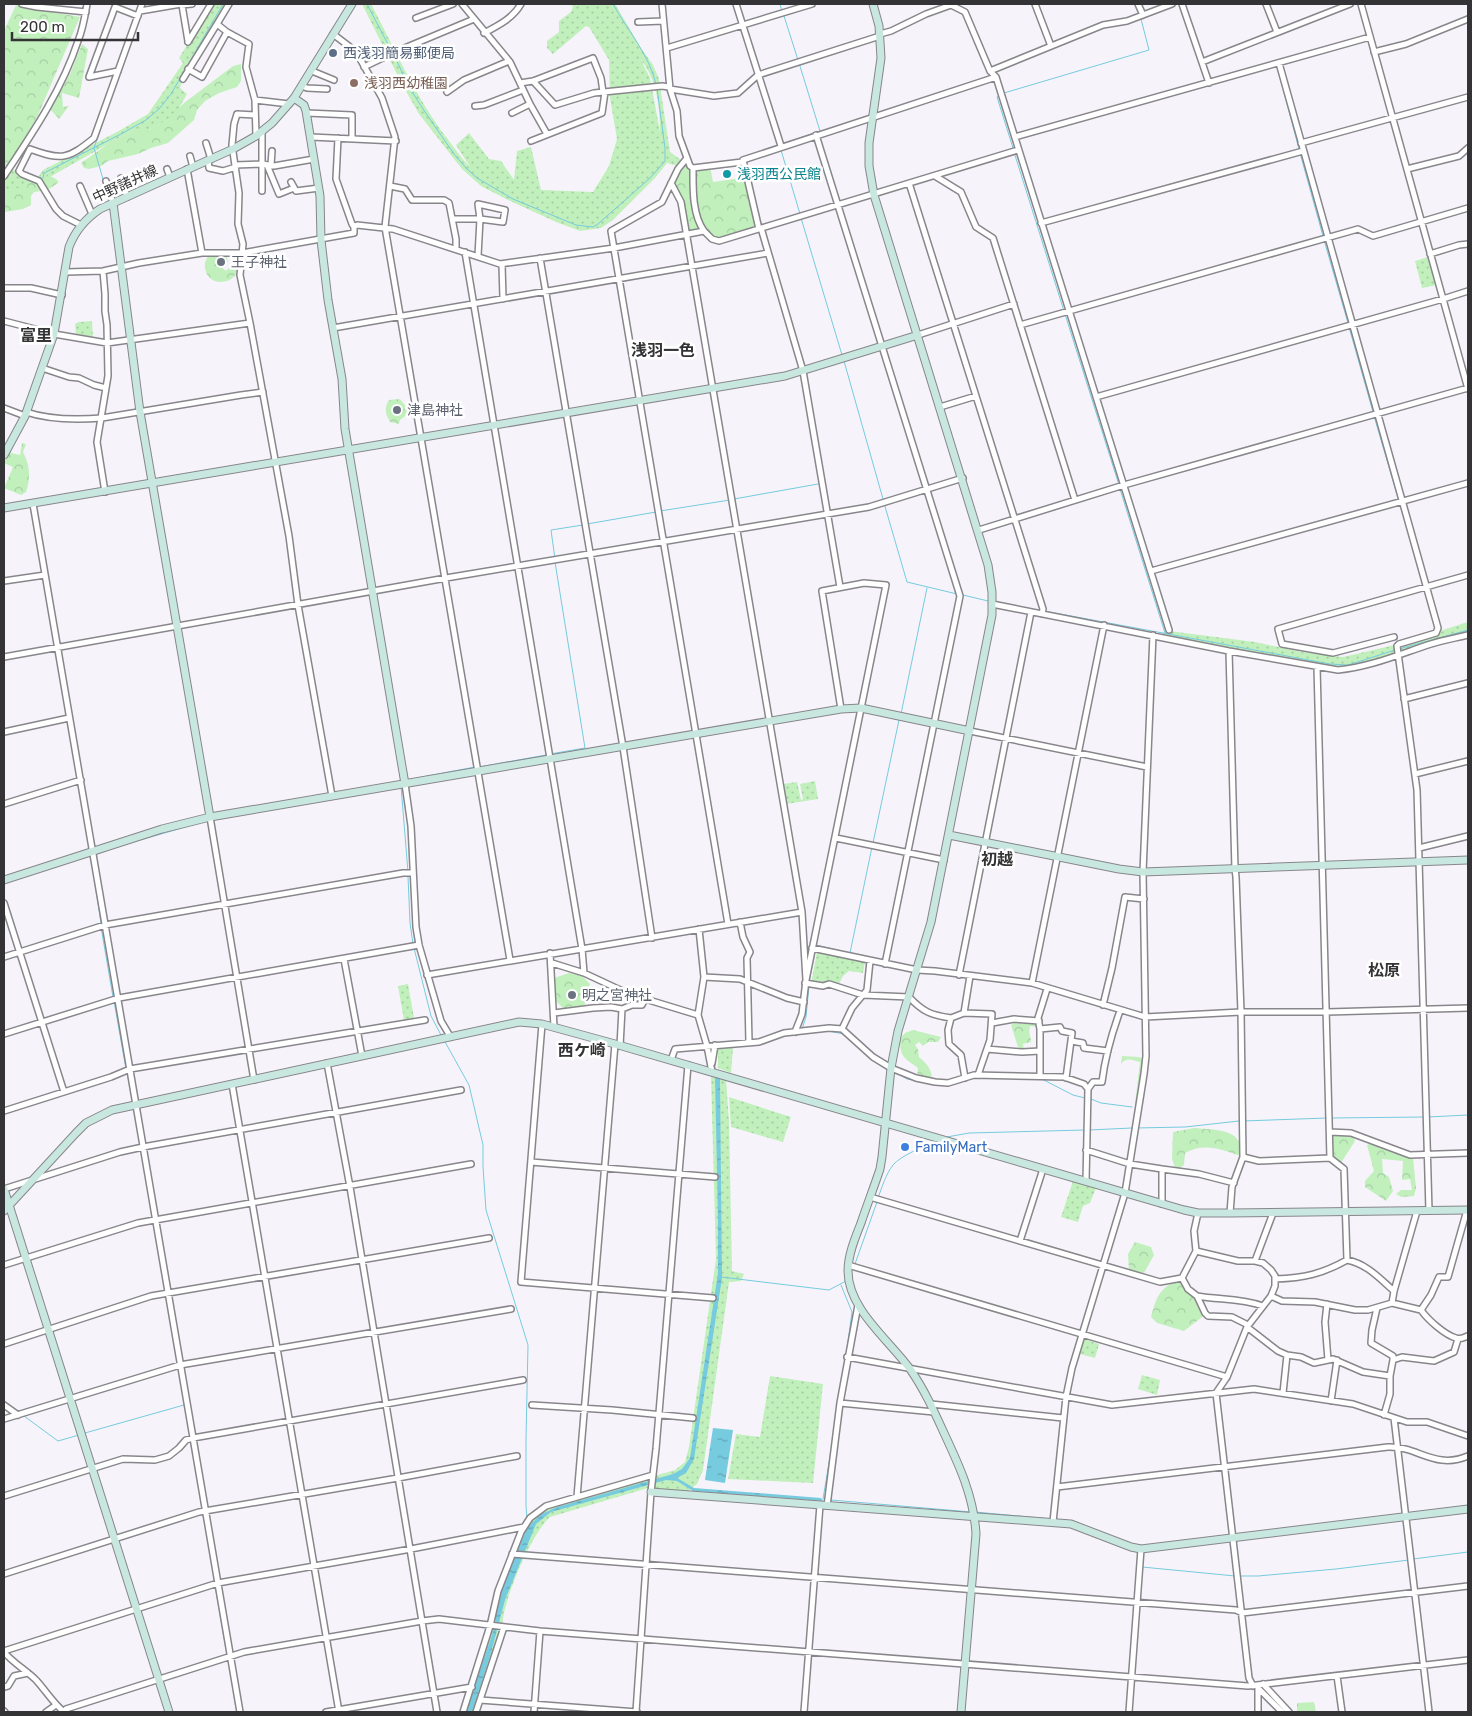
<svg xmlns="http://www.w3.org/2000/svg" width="1472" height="1716" font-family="Rubik,'Noto Sans JP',sans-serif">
<defs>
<pattern id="grass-dots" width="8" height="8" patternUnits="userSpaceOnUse" patternTransform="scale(1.25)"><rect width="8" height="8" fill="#c1f0bd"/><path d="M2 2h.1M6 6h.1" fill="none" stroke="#a6cea3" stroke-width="1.8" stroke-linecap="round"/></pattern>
<pattern id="forest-crowns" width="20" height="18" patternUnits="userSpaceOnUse" patternTransform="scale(1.25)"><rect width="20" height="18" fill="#c1f0bd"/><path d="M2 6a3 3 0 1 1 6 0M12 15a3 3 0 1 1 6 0" fill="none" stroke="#a6cea3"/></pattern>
<pattern id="water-ripples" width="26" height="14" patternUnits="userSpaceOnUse" patternTransform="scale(1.25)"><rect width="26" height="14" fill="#76cbdf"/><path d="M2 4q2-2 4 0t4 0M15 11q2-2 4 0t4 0" fill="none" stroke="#62a5b6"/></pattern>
</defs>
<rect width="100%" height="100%" fill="#f6f4fa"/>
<path fill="url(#grass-dots)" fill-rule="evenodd" d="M212,4H228L184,76L180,88L187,94L178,110L168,120L147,131H132L108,144L4,203V167L38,177L43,170L117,132L148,114L183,63L179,58Z
M362,4H371C395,49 415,96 446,137C454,147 461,158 470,167L456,145L469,133L489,159L501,161L514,180L517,151L531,147L541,190L593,192L609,166L617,139L610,98L609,60L589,27L586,26L553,54L547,48V41L559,32V21L571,12L573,6L568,4H615L641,48L653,65L659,79L670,152L681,160L677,166L667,163L655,178L613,220L601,228L580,231L556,222L506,199L481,186L462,169L419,114L403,86ZM641,60C657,80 660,107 660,132L650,78Z
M1428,257L1437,285L1422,288L1415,261Z
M92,321L93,338L76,335L75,324L79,322Z
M1468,622V635L1402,654L1338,670L1171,637L1162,633L1169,631L1255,642L1301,652L1343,657L1399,644Z
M815,781L818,799L786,804L783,784L797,782L801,800L803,799L800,784Z
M817,952L865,962L863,973L849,971L843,976L839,984C829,982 821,984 811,984Z
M408,984L414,1018L404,1020L398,986Z
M733,1048L731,1073L718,1068V1049Z
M711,1076L726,1080L729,1121L732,1271L744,1274L741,1281L729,1282L703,1470L697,1484L688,1491L648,1488L550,1517C531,1535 510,1587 504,1613C502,1622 502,1631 500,1639C493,1664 484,1688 476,1712H464L493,1607L527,1522L541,1509L675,1470L685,1462L689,1447L716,1259Z
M729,1097L791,1117L783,1142L731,1127Z
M1073,1181L1096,1188L1090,1203L1083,1206L1078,1222L1061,1217Z
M1084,1339L1099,1344L1095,1358L1080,1354Z
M1142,1375L1160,1380L1157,1395L1138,1389Z
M770,1376L823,1384L813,1483L728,1479L736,1434L760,1437Z"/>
<path fill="url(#forest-crowns)" d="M16,5L80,17L38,115L9,169L4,167V31Z
M82,44L88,49L79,98L62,93L63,107L69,106L59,119L50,109L70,74Z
M241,64V81L237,87L219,93L205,101L197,110L194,120L168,143L151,148L138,154L108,161L101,166L89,169L84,168L81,163L108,144L132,131H147L167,120L184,103L233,66Z
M684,165L693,168L710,166L713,182L746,177L759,227L715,240L704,231L688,234L680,196L671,183Z
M44,173L56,179L59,182L48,190L34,192L31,196V205L23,209L5,212L4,213V196Z
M211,254L226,255L228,262L221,267L226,271L231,265V260C252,279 209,294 205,268C204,262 206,258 211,254Z
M400,399L407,408L408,414L400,420L399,424L390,422C385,413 384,408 389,400Z
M22,443L26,444L23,452C30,465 31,477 26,492L21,495L4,488L13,467L4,463L12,445L11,453L20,455Z
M569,973L582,976L590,984L584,996L587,1003L581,1007L565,1010L556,1001L554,978Z
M1014,1023L1037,1024L1038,1027L1030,1026C1028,1034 1031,1036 1031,1042L1023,1044L1024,1050L1018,1047L1011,1025Z
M913,1030L941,1037L938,1042H928L923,1046L919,1042L915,1045L918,1049L919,1057C926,1063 930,1067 932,1076L929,1079L917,1076L918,1068C903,1057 900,1057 900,1038L905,1033Z
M1122,1056L1139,1057L1143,1059L1137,1107L1135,1104L1140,1062C1133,1061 1127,1056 1121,1064Z
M1194,1128C1217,1130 1243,1128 1243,1157C1223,1150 1205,1142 1185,1153L1184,1165L1176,1171L1172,1159L1173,1132Z
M1330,1132L1351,1133L1355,1141L1339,1166L1330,1155Z
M1373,1142L1413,1157L1416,1188L1414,1196L1401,1197L1396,1194L1401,1190H1412L1410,1179L1402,1180L1403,1161L1382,1159L1383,1173L1389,1177L1393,1191L1386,1201L1365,1187V1181L1374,1171L1367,1145Z
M1135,1242L1151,1247L1154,1255L1144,1273L1129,1270L1128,1254Z
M1177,1280L1197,1296L1206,1314L1184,1331L1157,1323L1151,1317C1157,1297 1157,1291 1177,1280Z
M1314,1702L1316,1712H1297V1703Z"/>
<path fill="url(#water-ripples)" d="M715,1077L720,1078L722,1278L694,1459L686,1473L677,1478L694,1488L821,1498L823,1501L693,1491L677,1481L666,1480L551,1512L536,1524L505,1600L491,1653L472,1712H466L495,1626L496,1614L504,1583L527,1528L541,1514L561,1506L673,1474L682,1469L690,1458L718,1273V1218Z
M713,1428L733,1430L725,1483L705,1480Z"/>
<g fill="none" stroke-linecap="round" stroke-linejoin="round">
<path stroke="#76cbdf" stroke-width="1" d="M367,4L392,52
M613,4C627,30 649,54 656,84
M780,4L782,12
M784,16L798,60
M394,55L409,87L425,112L454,154L466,168L477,178L513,199L576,225L593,227L598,224L650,178L665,161V148L657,88
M1277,66L1299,149
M1004,93L1149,50L1141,19
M1000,94L997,97L1013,148
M1061,121L1072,118
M782,144L820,131L799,63
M781,150L800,214
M1014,152L1064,311
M1300,153L1323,236
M43,178L44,173L121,134L146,120L159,109L171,94L223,4
M109,200L94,148L128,49
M801,218L842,355
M1324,240L1348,323
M1065,314L1119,485
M1349,327L1373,412
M844,361L883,499
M1374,416L1399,501
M1120,489L1165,633
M734,499L818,484
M884,503L907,582L957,594
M1400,504L1415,556
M660,511L730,500
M587,524L656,512
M555,559L551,530L583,525
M963,595L988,601
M995,602L1040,611
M1044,611L1330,664L1348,665L1395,650
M1399,649L1468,630
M901,714L927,588
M550,754L585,748L555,562
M479,767L546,755
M422,777L475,767
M401,786L408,872
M873,843L899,720
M126,844L196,824
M95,855L119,846
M91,856L101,923
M408,876L410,923L413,944
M101,927L113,997
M414,948L431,1016L441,1035
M816,948V945L850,953L872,847
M809,982L815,952
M114,1001L126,1069
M802,1029L806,1017L809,986
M828,1031L844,1034
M789,1035L810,1033
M444,1040L469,1085L483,1145V1167L486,1210L528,1345L526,1439V1506L527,1519
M715,1060V1071
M127,1072L133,1103
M895,1072L907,1079L941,1085
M1040,1078L1073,1095L1085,1098
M952,1084L965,1081
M1091,1099L1101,1103L1132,1107
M1428,1117L1468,1115
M1331,1118L1424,1117
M1243,1121L1327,1118
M137,1126L140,1145
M1136,1128L1185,1127L1239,1121
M1089,1130L1132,1128
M947,1137L969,1133L1085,1130
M141,1149L142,1157
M878,1198C882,1187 886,1174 893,1165C900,1156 925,1146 936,1141
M855,1264L877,1202
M721,1277L829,1290L846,1281
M841,1285L852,1312L846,1356
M4,1401L19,1412
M24,1416L58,1441L79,1435
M85,1433L184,1405
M191,1442L203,1509
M823,1499L833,1439
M831,1500L971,1512
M551,1510L561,1506
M975,1512L1051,1519
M203,1513L215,1581
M1413,1559L1468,1552
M1142,1567L1235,1576
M1239,1576H1258L1336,1569L1409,1560
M215,1585L227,1655
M228,1659L237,1712"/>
<g stroke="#88868b" stroke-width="8">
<path id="street" d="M22,4L37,7L86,12
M229,4L217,24L227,32L249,44L246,67L255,100L256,136
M462,4L510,62L530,104L547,134
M662,4L670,89L677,111L679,136L690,166L693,168L742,162
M736,4L781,146
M1035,4L1051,46
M1138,4L1143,15
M1182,4L1209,83
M1266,4L1277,32
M1361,4L1468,389
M181,5L192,4
M182,5L188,41
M140,11L181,4
M416,18L453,4
M638,22L663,21
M484,33C499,25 513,18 521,4
M333,34L350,47L359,57L382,98L395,137L385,227L510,960
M880,34L891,31L926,14L951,5L965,12L990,71L996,77L1169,630
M188,42L211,4
M667,48L812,4
M1374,52L1406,44L1468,19
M1202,62L1350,4
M1279,63L1438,628L1436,633L1399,644L1397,646L1417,790L1429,1211
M364,67L395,52L474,19
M188,69L202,77L227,32
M118,71L89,77L115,7L138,16
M312,71L334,80
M990,71L1103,25L1127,21L1172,4
M183,79L217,24
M533,81L555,105L594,93L662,86L669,87
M520,83L533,81L593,58L601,78L603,92
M302,86L307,88L327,89
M670,89L714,96L738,93L758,75L880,36
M447,92L464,80L509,61
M255,100L289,104
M475,106L484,105L523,90
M307,113L352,115V139
M512,113L530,104
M255,115L237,114L234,124L232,145L239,193L238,224L243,244L240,275L250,323L289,536L298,605L332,796
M262,131V191
M816,135L960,596L885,964
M311,137L396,141
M1015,137L1370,37
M338,138L336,179L352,224L354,227
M531,141L602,113L605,92
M206,143L211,159
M1301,143L1468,97
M190,156L193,167
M687,158L678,169L662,202L611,231L728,924
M208,160L209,168L223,171L236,167
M235,165L263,164L274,166L314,159
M267,165L279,194L294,188
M271,165L272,151
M693,168C693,188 692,214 704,231
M167,169L170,177
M187,169L202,253
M1407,169L1459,156L1468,148
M4,176C32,134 62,90 78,41C83,29 85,16 87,4
M935,176L961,192L976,227L993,238L1075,500
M121,178L127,197
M106,181L113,203
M291,182L296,191L319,188
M671,183L681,202L802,912L806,980
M909,183L1043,609L1042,614
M80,186L92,214
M390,186L405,189L412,200H444L449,203L456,239V249
M453,219H480L503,222L505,210L478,204L480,219L478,256
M1041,223L1303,151
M81,225L63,216L56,209L39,181L22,174L19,171L30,149C62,161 68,159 94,138L142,4
M761,228L803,371L840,587
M759,229L743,160L996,77
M465,252L582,949L584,973
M1430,254L1459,245L1468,244
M540,258L623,747L652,938
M502,264L503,299
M103,271L105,294V311L107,325L108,376L97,442L105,492
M66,272L103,271L139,263L202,253H242L354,233V227L357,225L393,229L500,264L614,248L704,231L712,239L719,241L1018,150
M4,288H31L62,295
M4,321L54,334L107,343L250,323
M1020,325L1358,229L1373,236L1468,208
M333,328L768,253
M918,335L1014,304
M42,368L69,377L79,378L94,385L106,388
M1096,397L1443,299L1468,291
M940,407L976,396
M4,408L25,416
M26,412C50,420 77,420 102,418L241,395L263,392
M33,504L240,1712
M979,530L1124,485L1468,388
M1151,571L1468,483
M4,581L45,575
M992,604L1229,651L1338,670C1370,667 1400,654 1431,644C1443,640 1456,638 1468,635
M1394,637L1333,653L1282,644L1278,629L1468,575
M1229,651L1235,869L1236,877L1241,1012L1243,1157L1232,1187L1230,1213
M4,657L446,578L869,507L963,478
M1317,667L1330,1158
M1404,699L1468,683
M970,731L1147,767
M4,732L69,718
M1415,774L1468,761
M405,784L411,826L416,927L419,945L441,1021L450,1036
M4,804L81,780
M210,817L254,1080
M836,838L944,860
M1419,848L1468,836
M4,903L64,1092
M740,922L743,937L750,952L747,958L749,1042
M699,929L704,977L698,1015L707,1046L712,1072
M812,948L917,970L935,971L1032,983L1145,1017L1241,1012H1327L1468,1008
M550,953L554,1027
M4,957L105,925L403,873H413
M344,959L362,1056
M552,963L584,973L629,994L698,1015
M427,975L802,912
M959,975L1031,612
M704,977L740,979L787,998L804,1002
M805,983L823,986L829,984L863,995L909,997C923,1012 931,1015 951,1018
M1032,983L1104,625
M1103,1005L1112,968L1125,897L1144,899
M554,1013L593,1008L611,1007L622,1009L632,1005H642L645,999
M964,1013L992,1014L990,1040L978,1075
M992,1023L1014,1019L1039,1021
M542,1024L521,1282L713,1298
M842,1029L852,1008L867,990L870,961
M1040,1029L1060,1027L1062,1031L1072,1033L1066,1078
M795,1032L802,1014L806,980L886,585L864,583L822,591L841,709
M4,1034L119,998L419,945
M1071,1041L1083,1043L1084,1048L1108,1051
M620,1046L622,1009
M987,1049L1022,1052L1040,1051
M671,1060L675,1049L759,1042L784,1033L829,1028L842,1029L873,1057L891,1068L916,1078L935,1082L948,1083L974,1075L1064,1077L1084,1084L1088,1089L1086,1181
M327,1063L350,1187L437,1712
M712,1063L715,1045
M1040,1076V1029L1038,1018L1047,989
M965,1078L961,1055L949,1044L948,1030L951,1018L964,1013L970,976
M232,1084L339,1712
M1088,1089L1093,1082H1102C1105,1057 1112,1033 1120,1011
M4,1111L111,1077L130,1069L425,1020
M1330,1132L1351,1133L1410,1155L1468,1153
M1086,1150L1130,1164L1162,1169V1204
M1243,1157L1259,1161L1330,1158L1344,1169L1347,1260
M531,1162L715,1177
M1162,1169L1199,1174L1234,1183
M4,1189L120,1152L143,1147L461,1090
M870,1197L1160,1282L1182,1278L1196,1251L1194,1231L1198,1213
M1020,1241L1043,1169
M1196,1251L1238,1261H1255L1263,1263L1271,1270L1275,1276V1286L1271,1296L1247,1327L1227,1377L1216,1393L1249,1678L1253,1686
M1255,1261L1273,1213
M4,1265L138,1223L471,1164
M848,1265L1227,1377
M1182,1278L1188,1289L1197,1296L1205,1313L1208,1316L1232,1317L1248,1325
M1275,1279C1304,1278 1322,1274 1347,1260C1367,1264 1379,1278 1394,1291
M1197,1296C1220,1300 1240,1298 1263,1306
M1271,1296L1282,1301L1315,1302L1355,1310H1368L1392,1303L1421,1310C1428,1320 1445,1335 1456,1338C1461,1340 1464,1337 1468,1336
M1392,1303L1394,1291L1417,1211
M1327,1304L1325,1322L1328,1360
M1377,1308L1372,1330L1371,1343L1393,1356V1360
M1421,1310L1431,1295L1439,1277H1448L1467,1210
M1247,1327L1278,1351L1287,1355L1301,1357L1314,1363L1333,1359L1363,1372L1390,1376
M4,1344L151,1296L489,1238
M847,1357L1112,1405L1254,1389L1353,1404L1407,1422H1427L1468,1436
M1283,1393L1287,1355
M1331,1401L1337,1360
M840,1403L934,1412
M931,1404L1063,1418
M4,1405L18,1415
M532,1405L612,1410L693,1418
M1384,1415L1390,1394V1376L1393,1360L1402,1357L1434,1361L1454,1352L1458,1339
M1394,1418L1429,1712
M4,1419L180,1365L511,1309
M1057,1487L1388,1447C1418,1446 1435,1470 1468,1456
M4,1496L123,1459L155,1460L169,1456L179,1448L186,1440L193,1438L523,1380
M577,1497L615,1044
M827,1506L840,1403L858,1305
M1053,1522L1066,1397L1072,1368L1125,1193L1144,1074L1146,1056L1143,872L1153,635
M512,1554L1236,1610L1242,1613L1468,1586
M4,1574L199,1512L398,1478L517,1456
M4,1651L218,1583L411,1549L524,1527
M4,1652C13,1663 26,1670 36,1680C46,1691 53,1703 64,1712
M1337,1676L1342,1712
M1263,1684L1289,1712
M4,1687L8,1686L14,1676L28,1673
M1258,1688L1282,1712
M480,1700L637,1712
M4,1711L5,1712
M46,1712L56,1705
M64,1712L66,1709L244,1652L422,1621L439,1619L540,1631L1248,1686L1468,1660
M326,1712L472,1687
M463,1712L490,1626L498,1591L521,1532L530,1518L546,1506L653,1475
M476,1712L504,1627
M534,1712L540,1631
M636,1712L651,1492L656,1449L688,1065
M804,1712L820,1505
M1129,1712L1141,1549
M1258,1712V1686"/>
</g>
<g stroke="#88868b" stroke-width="9">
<path id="secondary" d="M873,4L879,26L881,58L869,143V166L874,195L988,565L992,592V615L931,922L898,1031L891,1068L882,1157L880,1169C874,1187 867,1205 861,1223C855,1238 848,1255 848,1271C848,1309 889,1340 910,1369C924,1389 934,1411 944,1433C959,1465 974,1497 976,1534L961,1712
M294,98L304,105L306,111L320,196L321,240L328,300L342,379L345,429L405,784
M113,203L140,412L210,817
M4,455L25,416L54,334L69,247C75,231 85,219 100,209L233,149L256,136L272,123L294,98L352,4
M4,508L785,376L918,335
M949,835L1119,869L1143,872L1468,860
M4,880L162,829L210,817L841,709L861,708L970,731
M4,1189L169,1712
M4,1211L76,1133L86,1123L112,1110L519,1022L542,1024L615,1044L1184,1210L1198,1213H1230L1468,1210
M651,1492L1071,1524L1131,1547L1141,1549L1468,1509"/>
</g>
<use href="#street" stroke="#fff" stroke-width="5"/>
<use href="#secondary" stroke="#c8e7df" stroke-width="7"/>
</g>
<circle fill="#5c6f8a" stroke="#fff" stroke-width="2" cx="333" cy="53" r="5"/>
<circle fill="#8d6e63" stroke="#fff" stroke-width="2" cx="354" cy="83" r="5"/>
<circle fill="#0f9aa8" stroke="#fff" stroke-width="2" cx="727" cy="174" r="5"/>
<g fill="#6b7280" stroke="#fff" stroke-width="2">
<circle cx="221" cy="262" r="5"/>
<circle cx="397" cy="410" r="5"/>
<circle cx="572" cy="995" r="5"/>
</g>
<circle fill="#3f7fe0" stroke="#fff" stroke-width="2" cx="905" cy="1147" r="5"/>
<g text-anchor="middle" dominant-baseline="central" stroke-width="5" stroke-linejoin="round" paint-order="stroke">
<g font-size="14" fill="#4e5e75" stroke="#fff" text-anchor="start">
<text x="343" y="53">西浅羽簡易郵便局</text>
</g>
<g font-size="14" fill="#785e54" stroke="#fff" text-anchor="start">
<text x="364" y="83">浅羽西幼稚園</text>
</g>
<g font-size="14" fill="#0d838f" stroke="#fff" text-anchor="start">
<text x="737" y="174">浅羽西公民館</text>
</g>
<g font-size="14" fill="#343335" stroke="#fff">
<text transform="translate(125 184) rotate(-25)">中野諸井線</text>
</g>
<g font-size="14" fill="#5b616d" stroke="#fff" text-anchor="start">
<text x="231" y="262">王子神社</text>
<text x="407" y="410">津島神社</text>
<text x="582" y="995">明之宮神社</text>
</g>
<g font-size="14" fill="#366cbe" stroke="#fff" text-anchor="start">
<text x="915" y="1147">FamilyMart</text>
</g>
<g font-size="16" font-weight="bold" fill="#343335" stroke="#fff">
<text x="36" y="335">富里</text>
<text x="663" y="350">浅羽一色</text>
<text x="997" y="859">初越</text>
<text x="1384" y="970">松原</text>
<text x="582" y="1050">西ケ崎</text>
</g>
</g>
<rect width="1472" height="1716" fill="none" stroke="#343335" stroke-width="10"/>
<path d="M12 32v8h126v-8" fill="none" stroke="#343335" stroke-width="2.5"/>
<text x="20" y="32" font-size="15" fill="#343335" stroke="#ffffff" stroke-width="4" paint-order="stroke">200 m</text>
</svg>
